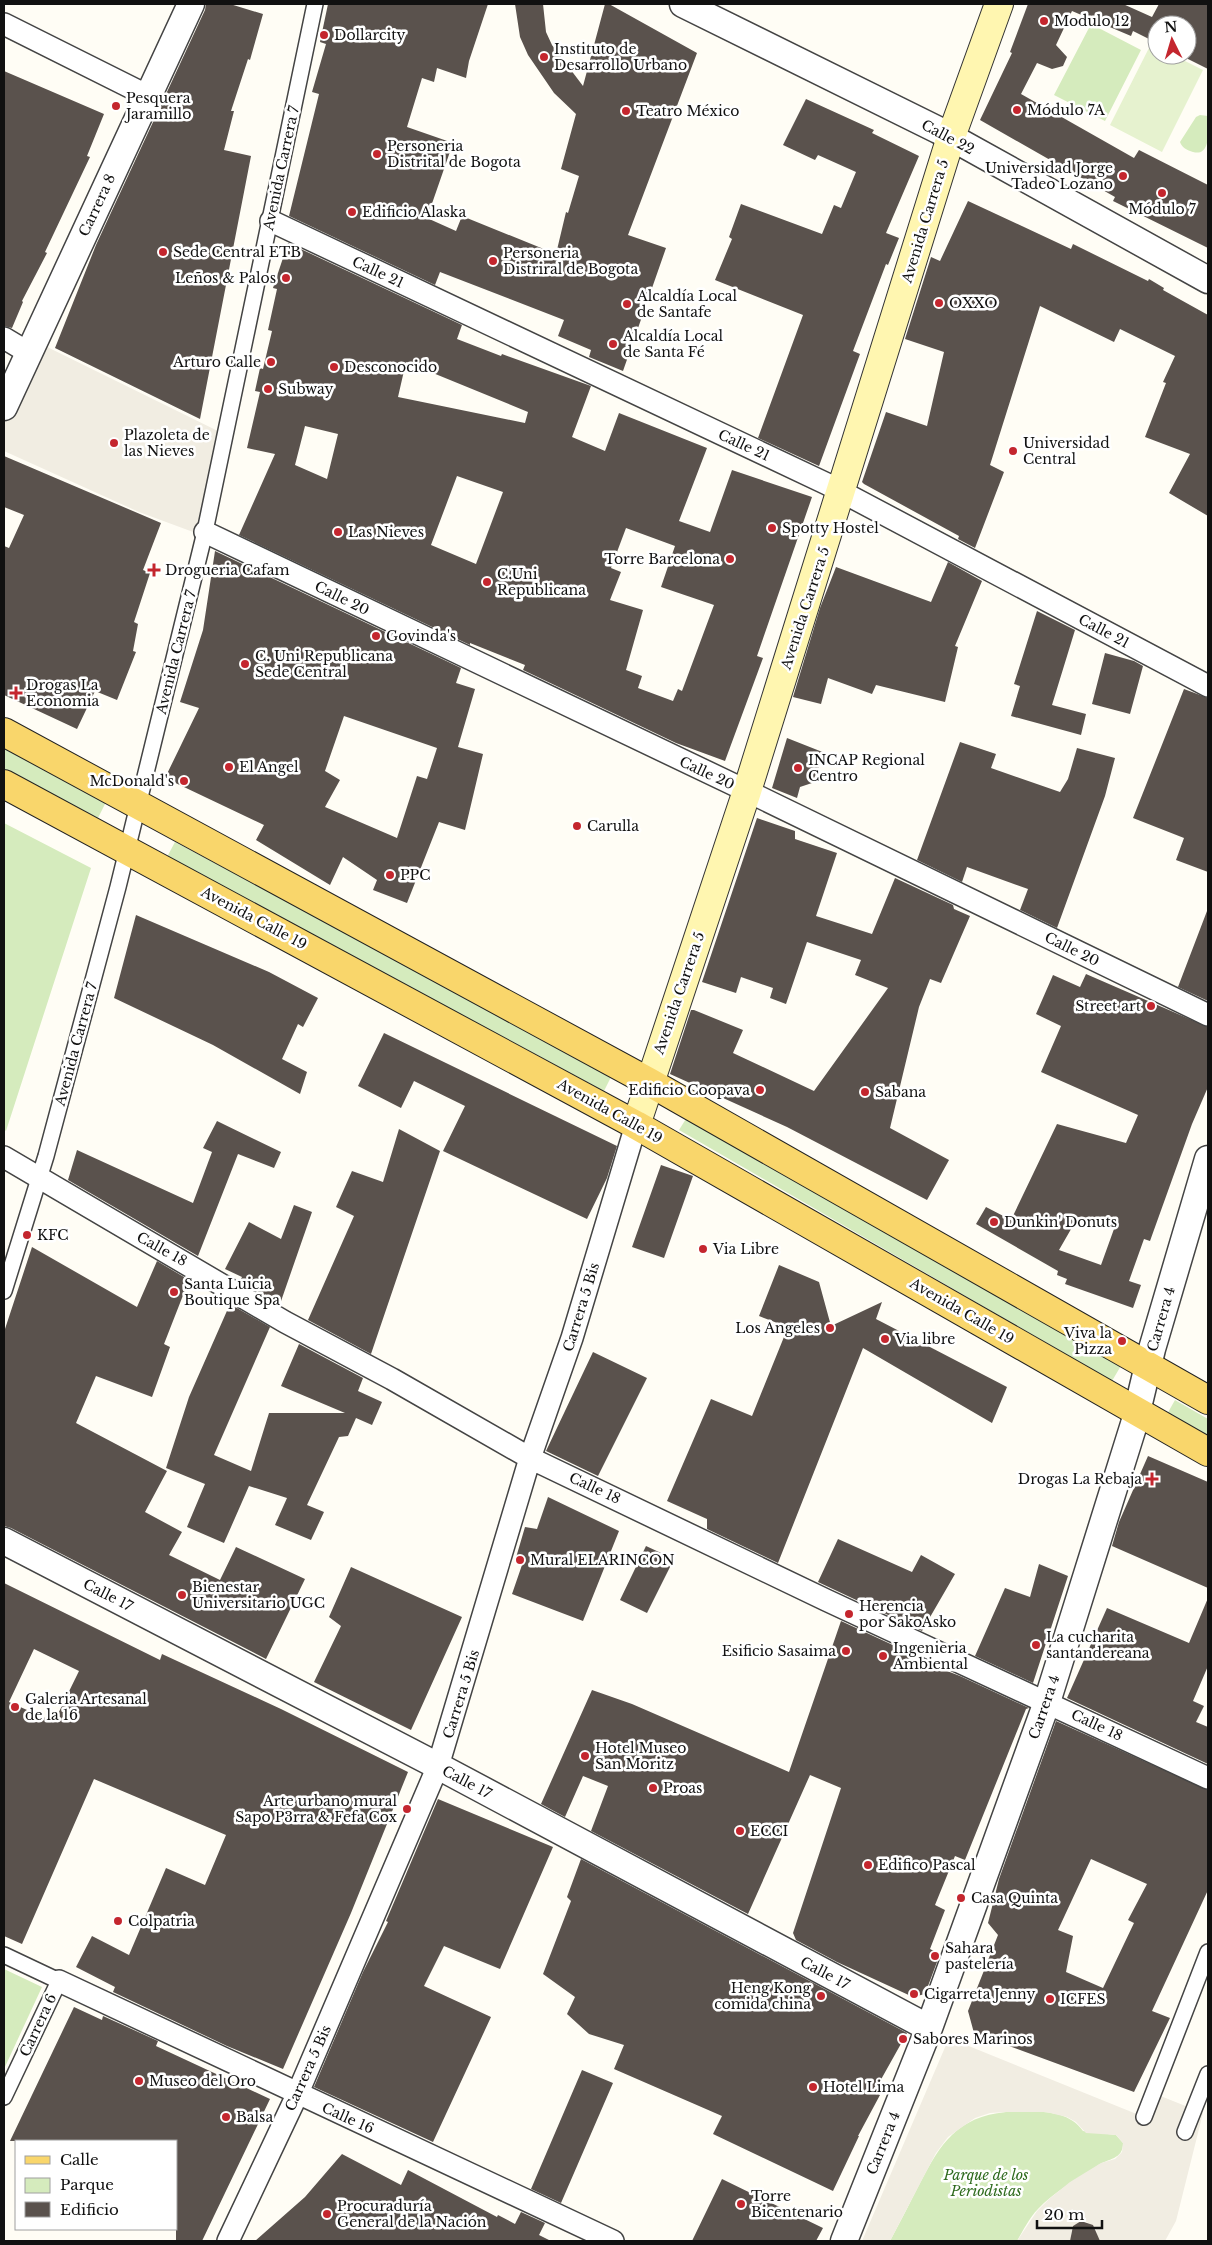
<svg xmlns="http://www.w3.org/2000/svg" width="1212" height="2245" font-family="'Libre Baskerville',serif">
<rect width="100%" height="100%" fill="#fffdf5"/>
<path fill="#d5ebbd" d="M1091,24L1141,50L1105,121L1054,95Z
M1200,115L1208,116C1208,127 1212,157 1193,152C1187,150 1182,148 1180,142L1196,117Z
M4,746L107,800L98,818L4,769Z
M4,823L91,868L6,1131L4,1129Z
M175,842L613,1073L604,1091L167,857Z
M689,1114L1122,1364L1112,1381L679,1130Z
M1175,1400L1208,1419V1439L1166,1416Z
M4,1969L42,1987L4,2069Z
M1006,2112C1032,2112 1066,2107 1083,2131L1116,2135L1123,2143C1123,2160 1108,2158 1097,2166C1076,2180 1055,2191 1038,2209C1029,2218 1023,2231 1017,2241H890C900,2222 910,2203 920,2183C941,2143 957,2117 1006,2112Z"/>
<path fill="#e6f2cf" d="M1151,44L1157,47V55H1173L1203,70L1162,152L1110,125Z"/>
<path fill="#f1ede2" d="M35,341L226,435L204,536L139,512L4,451V407Z
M949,2038L1144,2117L1153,2093L1203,2113L1176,2221L1165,2241H1095L1097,2236L1096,2228L1085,2221L1073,2226L1071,2234L1073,2241H1017L1037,2211L1049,2199L1070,2182L1101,2163L1115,2159L1122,2152L1123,2143L1116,2135L1086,2133L1076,2122L1067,2117L1046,2112H1006L990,2113L975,2118L948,2137L936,2153L890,2241H862Z"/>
<path fill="#5a524d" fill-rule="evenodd" d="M206,4H230L263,14L250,60L248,59L231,111H234L224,150L251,156L200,419L55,348L96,245L205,10Z
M328,4H488L469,61L466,78L437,68L434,82L422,78L407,127L453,143L427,218L456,231L462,216L556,254L566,212L568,213L579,176L561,169L576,114L554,93L528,55L520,37L515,4H543L546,32L552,45L583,86L605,4H609L697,53L628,235L666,248L623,371L589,357L591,350L558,336L564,320L440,272L435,285L289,216L319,94L312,92L326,44L320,42Z
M1028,4H1123L1152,17L1159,4H1208V69L1180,55H1187V25H1157V43L1133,31L1131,36L1072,11L1056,45L1067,57L1063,66L1052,69L1037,63L1021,94L1134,158L1139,150L1208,185V248L1113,201L1115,197L980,120L1012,53L1010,52Z
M4,71L104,114L87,156L90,157L45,252L47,253L22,301L23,302L12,328L4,326Z
M806,99L874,130L872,133L919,156L886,233L899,238L888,265L886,264L853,351L860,354L819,466L758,438L803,315L715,280L732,239L729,237L741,204L822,234L834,205L841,208L856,172L818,155L815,160L783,145Z
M968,201L1071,249L1073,244L1148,281L1149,279L1164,288L1163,290L1208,315V516L1169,493L1190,454L1145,437L1166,383L1163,382L1175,356L1120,329L1114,342L1040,306L990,465L1004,472L975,548L958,539L959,536L864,484L862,482L886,412L927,426L944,352L905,339L931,257L940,261Z
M288,243L462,325L457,339L501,356L502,354L591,386L572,437L605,451L619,413L707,448L679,521L710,532L732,470L812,497L757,656L763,658L725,761L676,743L523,670L525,665L470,643V645L239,535L275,454L247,448L260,392L255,391L260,368L263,369L272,331L268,330L277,289L273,288ZM406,362L528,412L525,423L398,397ZM305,426L338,434L327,479L295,465ZM457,476L503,492L476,564L431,545ZM626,528L675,546L661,587L714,605L682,691L678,689L673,701L638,688L642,676L626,670L643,610L610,600L621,572L611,568Z
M4,456L161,523L143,570L150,573L134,622L138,624L133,651L136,652L117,700L95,691L77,729L4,695V546L9,548L24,515L4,507Z
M215,551L461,668L456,683L475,689L458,747L483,754L465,830L439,822L407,903L373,890L377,880L343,857L330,885L256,840L264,825L165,778L199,708L180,702L203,630ZM344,716L437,748L427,779L417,776L397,838L325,807L340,780L325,771Z
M948,562L982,581L955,646L958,647L945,702L876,685L872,694L828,678L821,704L793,697L820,608L836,567L931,602Z
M1037,611L1075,630L1052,705L1086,714L1081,735L1011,716L1020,686L1014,684Z
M1105,653L1134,661L1143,666L1130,714L1092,704Z
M1184,689L1208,698V872L1176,860L1184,838L1133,818Z
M787,738L825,753L812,783L800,787L797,798L772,788Z
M960,742L996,754L991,768L1060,792L1068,779L1077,748L1115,758L1105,796L1057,928L1020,910L1028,889L967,867L962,882L917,860Z
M757,818L795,831V839L837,853L816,916L872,934L895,878L953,905L954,909L970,916L941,983L930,979L919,1007L890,1128L949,1160L927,1200L787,1127L670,1074L691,1010H694L743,1030L733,1053L814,1091L888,988L855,975L861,960L807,942L786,1004L770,998L773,988L741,977L736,993L702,982Z
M1207,911H1208V1001L1178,987Z
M136,915L269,972L318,998L303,1027L298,1024L282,1059L307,1072L300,1094L213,1045L114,998Z
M1086,974L1208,1027V1087L1192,1124L1150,1241L1144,1239L1129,1281L1141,1285L1133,1308L1065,1284L1067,1279L1057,1275L1058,1271L976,1224L986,1207L1011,1220L1057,1124L1126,1143L1138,1115L1041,1072L1061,1026L1036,1014L1053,975L1080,987ZM1078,1217L1114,1229L1101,1265L1059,1250Z
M384,1033L617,1146L607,1178L587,1219L443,1151L465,1106L414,1081L401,1108L358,1086Z
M217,1121L281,1152L274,1168L238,1154L198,1256L68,1180L77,1150L193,1203L212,1152L203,1148Z
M399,1129L440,1151L371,1354L308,1320L354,1216L336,1207L352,1171L383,1182Z
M661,1165L693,1176L664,1258L632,1247Z
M294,1205L312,1212L280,1304L240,1281L242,1277L225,1269L249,1222L281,1239Z
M32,1247L137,1307L157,1261L189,1280L164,1344L170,1347L152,1397L96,1376L76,1423L167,1471L145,1512L182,1532L169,1555L220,1580L236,1547L305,1579L266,1659L11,1528L4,1526V1332Z
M779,1265L819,1282L831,1326L882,1302L876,1319L1007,1387L992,1423L863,1348L778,1563L707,1529V1519L667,1501L711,1399L752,1416L788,1327L759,1316Z
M230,1304L270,1327L214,1455L251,1471L269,1413H345L281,1386L299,1344L363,1378L358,1391L382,1402L372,1425L356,1418L348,1436L339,1437L307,1505L324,1512L311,1540L275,1525L287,1498L249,1486L224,1543L187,1527L205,1484L166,1468L189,1397Z
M593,1352L647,1378L598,1476L546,1451Z
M1148,1456L1208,1482V1588L1112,1546L1119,1522Z
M548,1497L619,1531L583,1621L512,1594L522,1565L515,1561L525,1527L537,1529Z
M838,1539L912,1572L921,1555L955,1574L922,1631L818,1582Z
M646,1546L674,1559L647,1613L620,1600Z
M1039,1564L1068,1576L1033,1683L975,1656L1005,1588L1030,1597Z
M351,1567L462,1617L411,1730L314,1682L341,1626L329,1617Z
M4,1583L160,1660L162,1654L281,1709L408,1772L351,1913L283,2069L227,2046L113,1992L115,1987L76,1967L92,1936L129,1955L166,1868L205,1885L226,1835L94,1779L22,1944L4,1936ZM34,1649L79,1671L54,1722L9,1702Z
M1208,1598V1666L1193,1701L1204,1706L1196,1722L1208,1727V1764L1067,1698L1107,1608L1189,1643Z
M841,1621L910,1653L908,1656L960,1676L1029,1708L1026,1709L965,1860L955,1856L935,1905L945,1910L930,1949L940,1954L925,1994L913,1997L837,1962L796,1940L793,1933L841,1788L810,1775L748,1914L591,1831L608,1786L583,1776L565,1817L541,1804L592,1690L632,1704L789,1772Z
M1056,1721L1208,1790V1890L1152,2011L1170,2018L1134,2092L974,2033L968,2011L998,1935L988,1923L999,1879ZM1091,1859L1147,1884L1128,1920L1134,1923L1103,1988L1066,1972L1073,1936L1058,1930Z
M438,1799L553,1847L500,1969L444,1946L424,1986L491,2017L433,2142L314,2087L363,1972L388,1922L386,1921Z
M581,1859L907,2033L874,2092L880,2095L858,2136H859L833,2191L713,2134L722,2116L614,2069L624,2045L589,2034L567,2014L575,1997L543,1974L571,1901L567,1897Z
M74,2007L102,2020L103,2016L158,2041L156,2046L270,2099L202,2241H176V2141H10Z
M582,2070L613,2083L561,2203L531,2189Z
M342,2154L401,2185L408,2170L497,2217L498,2215L515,2224L521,2212L545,2223L539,2235L551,2241H255L305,2197Z
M722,2179L823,2228L816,2241H692Z
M1081,2221L1093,2225L1100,2241H1070L1073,2226Z"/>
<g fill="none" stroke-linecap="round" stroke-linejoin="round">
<g stroke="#444" stroke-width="18">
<path id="pedestrian" d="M4,1291L46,1156L118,887L204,536L315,4
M4,1955L59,1981L4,2097
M1144,2117L1208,1952
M1185,2132L1208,2074"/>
</g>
<g stroke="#444" stroke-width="24">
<path id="minor" d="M4,24L148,96
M271,221L827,484L1208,686
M4,338L29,353
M205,532L747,791L1208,1015
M4,1157L285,1322L392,1379L530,1458L826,1600L1208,1778
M59,1981L613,2241
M228,2241L297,2095L438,1766L530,1458L572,1338L636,1125"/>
</g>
<g stroke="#444" stroke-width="29">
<path id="tertiary" d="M683,4L938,130L1208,280
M4,407L191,4
M4,1541L438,1766L929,2028
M844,2241L929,2028L1047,1702L1134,1424L1152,1349L1208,1159"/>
</g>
<g stroke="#333" stroke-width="30">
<path id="secondary" d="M636,1125L747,791L951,137L999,4"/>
</g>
<g stroke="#222" stroke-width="30">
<path id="primary" d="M4,732L649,1082L1208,1400
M4,784L636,1125L1208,1452"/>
</g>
<use href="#pedestrian" stroke="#fff" stroke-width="15"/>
<use href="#minor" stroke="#fff" stroke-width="21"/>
<use href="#tertiary" stroke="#fff" stroke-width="26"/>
<use href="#secondary" stroke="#fff6b0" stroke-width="28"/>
<use href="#primary" stroke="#f9d66b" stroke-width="28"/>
</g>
<g fill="#c4262e" stroke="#fff" stroke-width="2">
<circle cx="1044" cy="21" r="5"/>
<circle cx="324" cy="35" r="5"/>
<circle cx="544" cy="57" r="5"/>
<circle cx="116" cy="106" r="5"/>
<circle cx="1017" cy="110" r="5"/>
<circle cx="626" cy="111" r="5"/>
<circle cx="377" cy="154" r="5"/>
<circle cx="1123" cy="176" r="5"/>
<circle cx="1162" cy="193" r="5"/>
<circle cx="352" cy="212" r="5"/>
<circle cx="163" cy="252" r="5"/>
<circle cx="493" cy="261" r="5"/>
<circle cx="286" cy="278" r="5"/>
<circle cx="939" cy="303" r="5"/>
<circle cx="627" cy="304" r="5"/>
<circle cx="613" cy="344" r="5"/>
<circle cx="271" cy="362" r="5"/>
<circle cx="334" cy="367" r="5"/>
<circle cx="268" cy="389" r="5"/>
<circle cx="114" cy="443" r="5"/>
<circle cx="1013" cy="451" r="5"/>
<circle cx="772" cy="528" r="5"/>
<circle cx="338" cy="532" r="5"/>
<circle cx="730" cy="559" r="5"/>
<path d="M151.5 562.5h5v5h5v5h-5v5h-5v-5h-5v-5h5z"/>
<circle cx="487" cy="582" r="5"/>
<circle cx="376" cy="636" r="5"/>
<circle cx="245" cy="664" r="5"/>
<path d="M13.5 685.5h5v5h5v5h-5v5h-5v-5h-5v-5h5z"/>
<circle cx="229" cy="767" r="5"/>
<circle cx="798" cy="768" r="5"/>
<circle cx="184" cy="781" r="5"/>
<circle cx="577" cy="826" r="5"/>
<circle cx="390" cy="875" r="5"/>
<circle cx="1151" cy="1006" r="5"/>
<circle cx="760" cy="1090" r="5"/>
<circle cx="865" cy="1092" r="5"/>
<circle cx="994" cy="1222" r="5"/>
<circle cx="27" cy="1235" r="5"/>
<circle cx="703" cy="1249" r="5"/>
<circle cx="174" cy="1292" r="5"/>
<circle cx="830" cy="1328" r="5"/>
<circle cx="885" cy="1339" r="5"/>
<circle cx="1122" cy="1341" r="5"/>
<path d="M1149.5 1471.5h5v5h5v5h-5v5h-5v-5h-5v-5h5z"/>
<circle cx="520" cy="1560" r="5"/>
<circle cx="182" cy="1595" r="5"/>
<circle cx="849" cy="1614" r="5"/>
<circle cx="1036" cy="1645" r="5"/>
<circle cx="846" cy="1651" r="5"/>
<circle cx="883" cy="1656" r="5"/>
<circle cx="15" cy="1707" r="5"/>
<circle cx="585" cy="1756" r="5"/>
<circle cx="653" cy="1788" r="5"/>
<circle cx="407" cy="1809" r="5"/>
<circle cx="740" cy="1831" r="5"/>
<circle cx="868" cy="1865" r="5"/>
<circle cx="961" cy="1898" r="5"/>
<circle cx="118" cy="1921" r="5"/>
<circle cx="935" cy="1956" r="5"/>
<circle cx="914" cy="1994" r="5"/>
<circle cx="821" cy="1996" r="5"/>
<circle cx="1050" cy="1999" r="5"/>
<circle cx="903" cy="2039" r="5"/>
<circle cx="139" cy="2081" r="5"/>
<circle cx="813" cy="2087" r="5"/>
<circle cx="226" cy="2117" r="5"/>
<circle cx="741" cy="2204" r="5"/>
<circle cx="327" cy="2214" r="5"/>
</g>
<g text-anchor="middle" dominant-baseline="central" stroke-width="5" stroke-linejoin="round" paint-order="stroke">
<g font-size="14" fill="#111" stroke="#fff" text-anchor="start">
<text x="1054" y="21">Modulo 12</text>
<text x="334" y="35">Dollarcity</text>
<text x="554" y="49">Instituto de<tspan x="554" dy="16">Desarrollo Urbano</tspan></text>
<text x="126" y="98">Pesquera<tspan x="126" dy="16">Jaramillo</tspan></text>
<text x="1027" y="110">Módulo 7A</text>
<text x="636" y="111">Teatro México</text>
<text x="387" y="146">Personeria<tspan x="387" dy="16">Distrital de Bogota</tspan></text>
<text x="1113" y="168" text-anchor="end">Universidad Jorge<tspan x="1113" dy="16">Tadeo Lozano</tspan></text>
<text x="1162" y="209" text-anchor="middle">Módulo 7</text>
<text x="362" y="212">Edificio Alaska</text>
<text x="173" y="252">Sede Central ETB</text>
<text x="503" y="253">Personeria<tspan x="503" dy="16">Distriral de Bogota</tspan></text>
<text x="276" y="278" text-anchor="end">Leños &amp; Palos</text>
<text x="637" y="296">Alcaldía Local<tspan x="637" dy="16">de Santafe</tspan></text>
<text x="949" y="303">OXXO</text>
<text x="623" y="336">Alcaldía Local<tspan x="623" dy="16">de Santa Fé</tspan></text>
<text x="261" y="362" text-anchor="end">Arturo Calle</text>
<text x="344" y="367">Desconocido</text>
<text x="278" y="389">Subway</text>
<text x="124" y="435">Plazoleta de<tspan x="124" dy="16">las Nieves</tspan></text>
<text x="1023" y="443">Universidad<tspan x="1023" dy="16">Central</tspan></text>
<text x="782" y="528">Spotty Hostel</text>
<text x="348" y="532">Las Nieves</text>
<text x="720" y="559" text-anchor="end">Torre Barcelona</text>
<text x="165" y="570">Drogueria Cafam</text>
<text x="497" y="574">C.Uni<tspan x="497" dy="16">Republicana</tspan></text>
<text x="386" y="636">Govinda's</text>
<text x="255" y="656">C. Uni Republicana<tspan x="255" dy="16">Sede Central</tspan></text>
<text x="26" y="685">Drogas La<tspan x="26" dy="16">Economia</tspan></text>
<text x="808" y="760">INCAP Regional<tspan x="808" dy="16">Centro</tspan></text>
<text x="239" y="767">El Angel</text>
<text x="174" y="781" text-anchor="end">McDonald's</text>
<text x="587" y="826">Carulla</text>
<text x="400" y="875">PPC</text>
<text x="1141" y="1006" text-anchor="end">Street art</text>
<text x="750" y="1090" text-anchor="end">Edificio Coopava</text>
<text x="875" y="1092">Sabana</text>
<text x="1004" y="1222">Dunkin' Donuts</text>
<text x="37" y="1235">KFC</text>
<text x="713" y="1249">Via Libre</text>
<text x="184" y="1284">Santa Luicia<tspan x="184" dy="16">Boutique Spa</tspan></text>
<text x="820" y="1328" text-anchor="end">Los Angeles</text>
<text x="1112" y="1333" text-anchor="end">Viva la<tspan x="1112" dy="16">Pizza</tspan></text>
<text x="895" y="1339">Via libre</text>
<text x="1142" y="1479" text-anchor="end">Drogas La Rebaja</text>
<text x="530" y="1560">Mural ELARINCON</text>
<text x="192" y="1587">Bienestar<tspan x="192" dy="16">Universitario UGC</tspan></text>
<text x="859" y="1606">Herencia<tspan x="859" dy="16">por SakoAsko</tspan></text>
<text x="1046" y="1637">La cucharita<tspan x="1046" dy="16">santandereana</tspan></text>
<text x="893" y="1648">Ingenieria<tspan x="893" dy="16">Ambiental</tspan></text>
<text x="836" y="1651" text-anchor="end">Esificio Sasaima</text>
<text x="25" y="1699">Galeria Artesanal<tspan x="25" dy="16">de la 16</tspan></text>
<text x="595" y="1748">Hotel Museo<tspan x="595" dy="16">San Moritz</tspan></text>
<text x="663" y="1788">Proas</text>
<text x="397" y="1801" text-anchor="end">Arte urbano mural<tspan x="397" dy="16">Sapo P3rra &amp; Fefa Cox</tspan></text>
<text x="750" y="1831">ECCI</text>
<text x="878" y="1865">Edifico Pascal</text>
<text x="971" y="1898">Casa Quinta</text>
<text x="128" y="1921">Colpatria</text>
<text x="945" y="1948">Sahara<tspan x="945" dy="16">pastelería</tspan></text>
<text x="811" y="1988" text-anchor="end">Heng Kong<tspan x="811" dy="16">comida china</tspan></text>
<text x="924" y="1994">Cigarreta Jenny</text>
<text x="1060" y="1999">ICFES</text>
<text x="913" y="2039">Sabores Marinos</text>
<text x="149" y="2081">Museo del Oro</text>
<text x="823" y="2087">Hotel Lima</text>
<text x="236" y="2117">Balsa</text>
<text x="751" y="2196">Torre<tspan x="751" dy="16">Bicentenario</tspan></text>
<text x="337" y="2206">Procuraduría<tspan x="337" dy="16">General de la Nación</tspan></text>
</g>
<g font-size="14" fill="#111" stroke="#fff">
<text transform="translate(948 137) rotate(28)">Calle 22</text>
<text transform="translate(281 168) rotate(-78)">Avenida Carrera 7</text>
<text transform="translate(97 205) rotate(-65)">Carrera 8</text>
<text transform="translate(925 221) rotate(-73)">Avenida Carrera 5</text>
<text transform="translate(378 272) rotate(25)">Calle 21</text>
<text transform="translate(744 445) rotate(25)">Calle 21</text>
<text transform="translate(342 598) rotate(26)">Calle 20</text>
<text transform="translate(805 608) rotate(-72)">Avenida Carrera 5</text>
<text transform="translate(1104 631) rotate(28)">Calle 21</text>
<text transform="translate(176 652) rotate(-76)">Avenida Carrera 7</text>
<text transform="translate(707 773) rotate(25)">Calle 20</text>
<text transform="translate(254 918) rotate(28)">Avenida Calle 19</text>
<text transform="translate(1072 949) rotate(26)">Calle 20</text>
<text transform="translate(679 993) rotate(-71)">Avenida Carrera 5</text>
<text transform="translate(76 1044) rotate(-75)">Avenida Carrera 7</text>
<text transform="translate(610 1111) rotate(29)">Avenida Calle 19</text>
<text transform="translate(162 1249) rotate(29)">Calle 18</text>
<text transform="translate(581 1307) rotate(-73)">Carrera 5 Bis</text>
<text transform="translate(962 1311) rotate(30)">Avenida Calle 19</text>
<text transform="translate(1161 1319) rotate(-74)">Carrera 4</text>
<text transform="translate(595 1488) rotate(25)">Calle 18</text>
<text transform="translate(108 1595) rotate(27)">Calle 17</text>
<text transform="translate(461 1694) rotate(-73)">Carrera 5 Bis</text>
<text transform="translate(1044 1707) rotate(-71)">Carrera 4</text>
<text transform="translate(1097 1725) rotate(25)">Calle 18</text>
<text transform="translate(467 1782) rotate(28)">Calle 17</text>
<text transform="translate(825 1973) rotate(28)">Calle 17</text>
<text transform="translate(38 2025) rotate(-65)">Carrera 6</text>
<text transform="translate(308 2068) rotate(-66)">Carrera 5 Bis</text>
<text transform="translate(348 2118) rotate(24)">Calle 16</text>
<text transform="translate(883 2143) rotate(-68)">Carrera 4</text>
</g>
<g font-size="14" font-style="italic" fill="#2f6b1f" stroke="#fff">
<text x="986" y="2175">Parque de los<tspan x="986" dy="16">Periodistas</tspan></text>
</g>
</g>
<rect width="1212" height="2245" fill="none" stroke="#111111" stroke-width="10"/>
<rect x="15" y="2140" width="162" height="90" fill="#ffffff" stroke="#a0a0a0"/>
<rect x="25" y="2156" width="25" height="8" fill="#f9d66b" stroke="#a0a0a0"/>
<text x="60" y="2165" font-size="15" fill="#111111">Calle</text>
<rect x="25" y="2178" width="25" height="15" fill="#d5ebbd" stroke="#a0a0a0"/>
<text x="60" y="2190" font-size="15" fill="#111111">Parque</text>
<rect x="25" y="2202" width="25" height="15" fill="#5a524d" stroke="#a0a0a0"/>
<text x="60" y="2215" font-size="15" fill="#111111">Edificio</text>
<g transform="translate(1172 40) rotate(355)"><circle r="24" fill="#ffffff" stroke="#a0a0a0"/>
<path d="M0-4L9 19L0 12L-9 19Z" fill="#c4262e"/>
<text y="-8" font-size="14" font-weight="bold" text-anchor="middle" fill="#111111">N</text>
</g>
<path d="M1037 2220v8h65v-8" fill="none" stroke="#111111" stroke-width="2.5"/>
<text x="1044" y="2220" font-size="15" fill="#111111" stroke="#ffffff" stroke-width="4" paint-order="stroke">20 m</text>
</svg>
